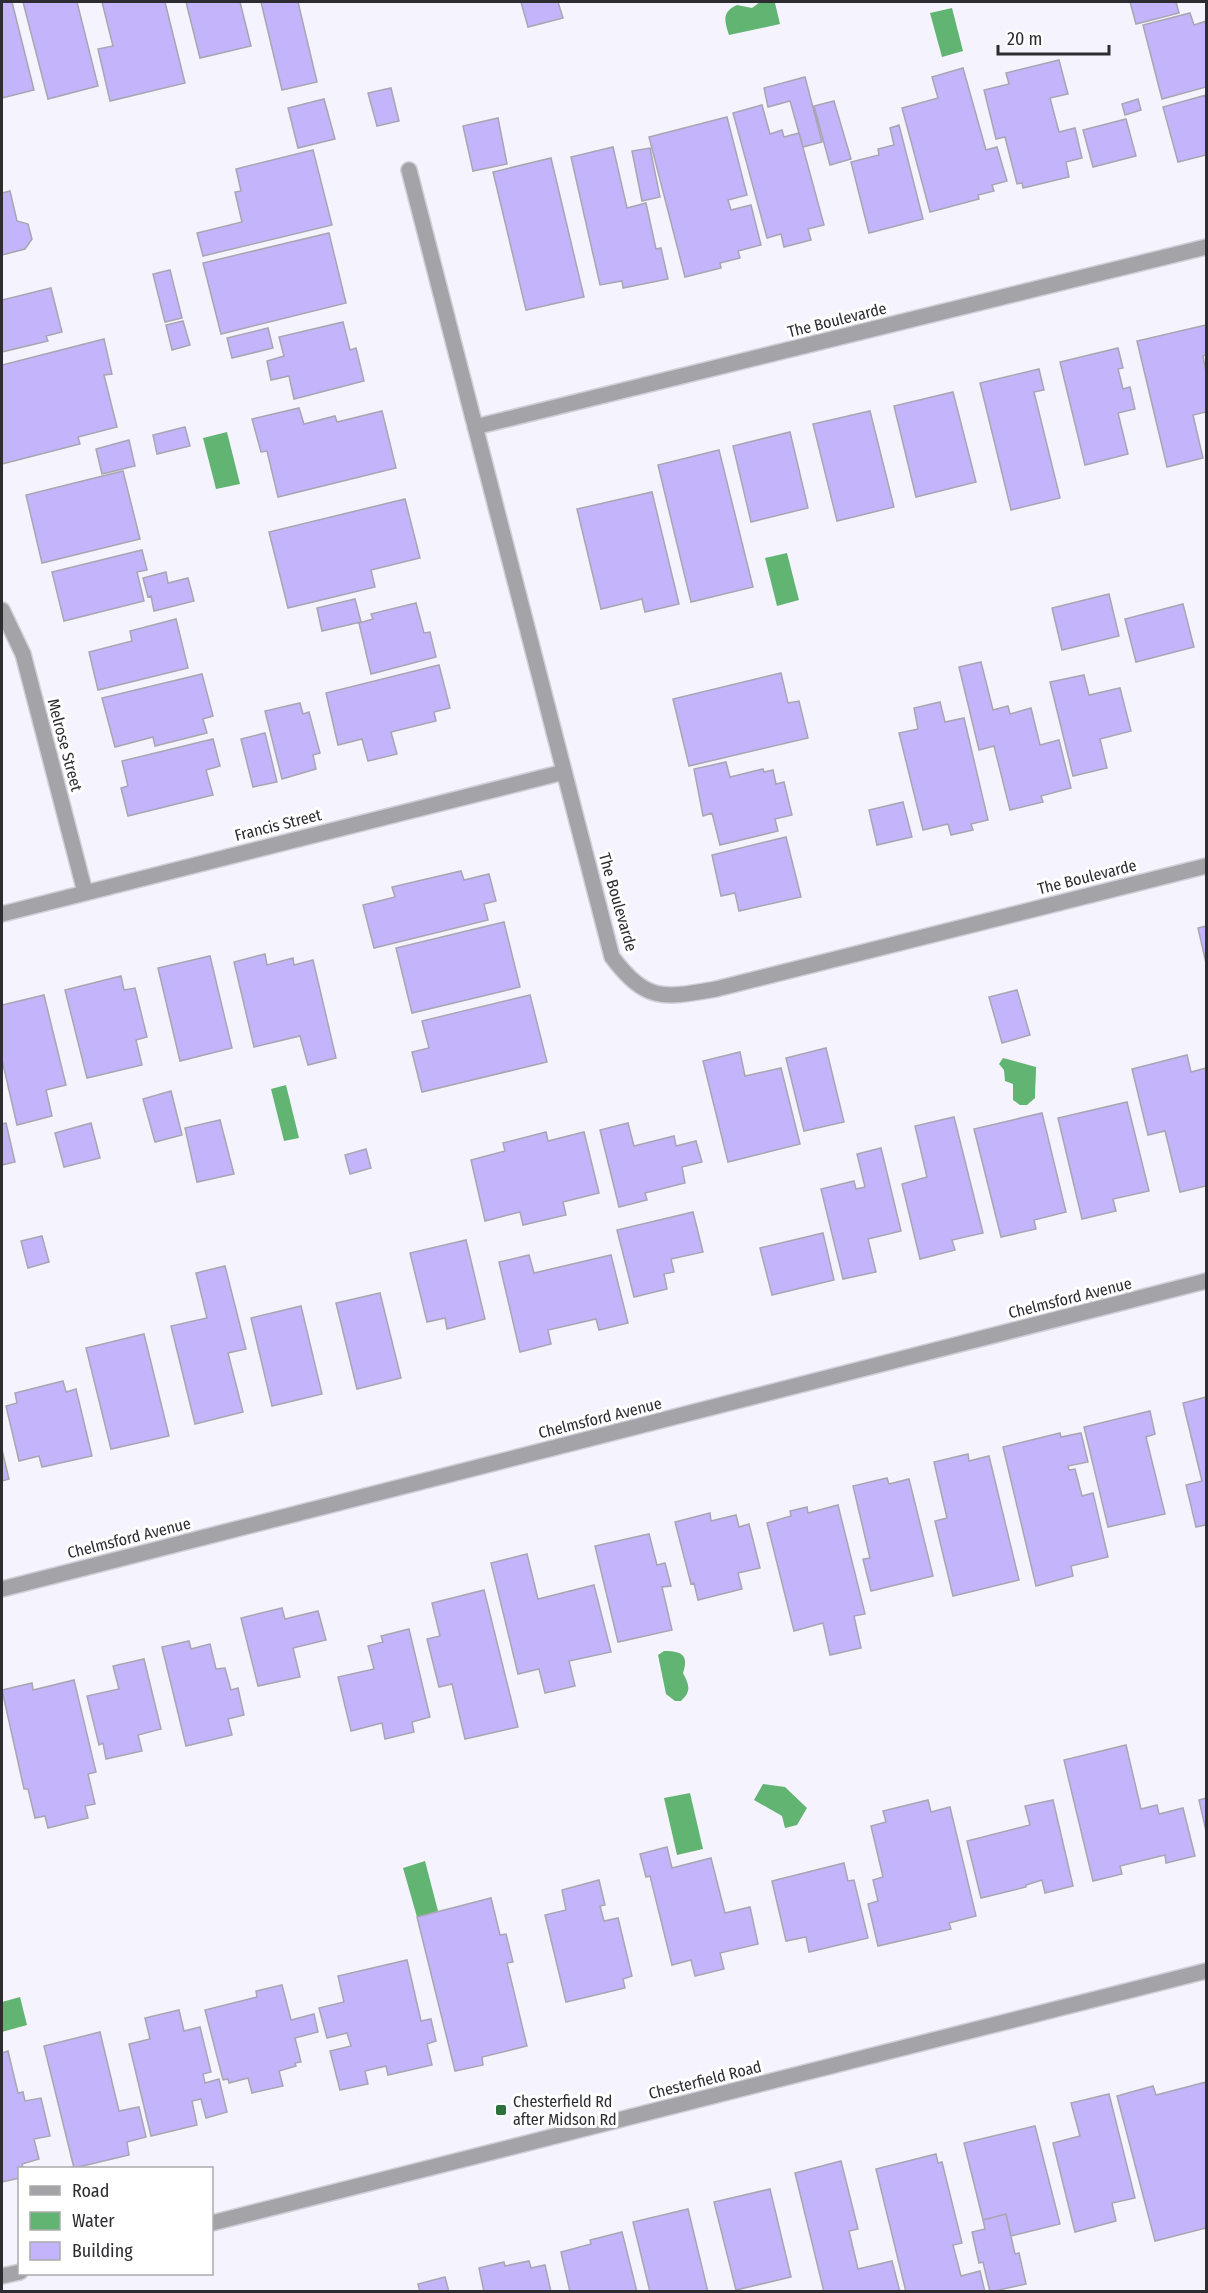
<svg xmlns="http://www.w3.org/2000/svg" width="1208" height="2293" font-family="'Fira Sans Condensed',sans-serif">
<rect width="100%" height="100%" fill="#f5f3fe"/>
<path fill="#62b472" d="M760,2L775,3L780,24L729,35C724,20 722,12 737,5L752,8Z
M952,8L963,51L942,57L930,13Z
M227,432L240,484L216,489L203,438Z
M787,553L799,600L777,606L765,558Z
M1003,1058L1036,1067C1036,1078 1035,1087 1035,1098L1027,1105H1020L1013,1100V1084L1005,1081L1004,1070L999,1064Z
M286,1085L299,1138L284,1141L271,1089Z
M664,1651C682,1651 689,1655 683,1673C689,1685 692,1691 681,1701H675L666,1694L658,1655Z
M763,1784L785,1787L807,1808L797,1825L785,1828L782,1816L754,1800Z
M690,1793L703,1849L677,1855L664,1798Z
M425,1861L438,1911L417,1917L403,1868Z
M20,1997L27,2025L2,2032V2002Z"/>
<path fill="#c3b4fb" stroke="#a8a6b1" stroke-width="1.5" d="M2,2H12L34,90L2,98Z
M23,2H77L98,86L48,99Z
M102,2H165L185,83L110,101L98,49L113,46Z
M186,2H240L251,46L200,58Z
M261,2H298L317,82L282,90Z
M521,2H558L563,18L528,27Z
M1130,2H1176L1179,13L1136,24Z
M1190,13L1194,25L1206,21V87L1162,99L1143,25Z
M1059,60L1068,94L1050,98L1059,132L1075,128L1082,158L1066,162L1069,177L1023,188L1022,183L1017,184L1005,137L996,139L984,90L1009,84L1006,73Z
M963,68L986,150L997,147L1007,181L992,185L994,191L978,195L979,199L930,212L902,108L938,98L932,77Z
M805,77L822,142L803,147L790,101L768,107L764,88Z
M391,88L399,121L377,126L368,93Z
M1206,95V155L1178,162L1163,107Z
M324,99L335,139L298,148L288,108Z
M1138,99L1141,110L1125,115L1122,104Z
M834,101L851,159L830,165L814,106Z
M762,105L770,134L782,130L784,137L799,133L824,225L808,229L811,240L784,247L781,234L767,238L733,113Z
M727,117L747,195L728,200L731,210L751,205L761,245L738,251L740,258L720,263L721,268L685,277L649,137Z
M498,118L507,164L473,171L463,126Z
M1126,119L1136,156L1093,167L1083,130Z
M899,125L923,219L869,233L851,162L879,155L878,149L894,145L890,128Z
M613,147L627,208L646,203L656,249L661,248L668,279L623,288L622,281L600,285L571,157Z
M650,148L660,197L642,201L632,151Z
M313,150L332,225L203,256L197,233L242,222L235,192L241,191L236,169Z
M551,158L584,297L526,310L493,172Z
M10,191L17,221L28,224L32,239L25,249L2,255V193Z
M329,233L346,303L221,334L203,263Z
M170,270L182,318L165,322L153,274Z
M51,288L62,332L46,336L48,341L2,352V300Z
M183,321L190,345L172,350L166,325Z
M343,322L350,350L356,348L364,381L294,399L289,376L271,380L267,361L284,356L279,337Z
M1206,325V355L1203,356L1206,372V412L1193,415L1203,458L1167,467L1137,341Z
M268,328L273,348L232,358L227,338Z
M104,339L112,374L104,375L117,427L78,437L80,444L2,464V365Z
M1118,348L1123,368L1118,369L1123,389L1130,387L1135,409L1118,413L1128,454L1085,465L1060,362Z
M1039,369L1044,390L1034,392L1060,498L1011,510L980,383Z
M953,392L976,482L916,497L894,406Z
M299,408L304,424L335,416L337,422L382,411L396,468L278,497L267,451L261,452L252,419Z
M870,411L894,507L837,521L813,424Z
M185,427L190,446L157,454L153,435Z
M790,432L808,508L751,522L733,446Z
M129,440L135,466L102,474L96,449Z
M719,450L753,587L691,602L658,465Z
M123,471L140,539L42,563L26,495Z
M652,492L679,604L645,612L642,599L601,609L577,509Z
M405,499L420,558L371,570L375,587L288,608L269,532Z
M142,550L147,570L137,572L144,601L64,621L52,572Z
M166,572L168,583L188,578L194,601L154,611L151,596L148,597L143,578Z
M1109,594L1119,636L1062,650L1052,608Z
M355,599L361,622L322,631L317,608Z
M416,603L424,633L430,632L436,657L371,674L359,623L373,619L371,614Z
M1183,604L1194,647L1136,662L1125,619Z
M176,619L188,668L98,690L89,652L132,641L130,631Z
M981,662L993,710L1008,706L1010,714L1031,708L1040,745L1059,740L1071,788L1041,796L1043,802L1010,810L994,746L979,750L959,667Z
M439,665L450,708L434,712L436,721L391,732L397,754L368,761L362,739L338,745L326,693Z
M781,673L788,703L799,701L808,738L689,766L673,699Z
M202,674L213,716L203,719L207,733L155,746L153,737L115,747L102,698Z
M1084,675L1089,695L1120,688L1131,731L1100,739L1107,768L1073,776L1050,682Z
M940,702L945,722L964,718L988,820L971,824L973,830L951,835L948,824L923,830L899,733L918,729L914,708Z
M300,703L303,714L309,712L320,753L313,755L316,769L282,779L265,711Z
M265,733L277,782L253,787L241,739Z
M213,739L220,766L206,770L213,795L128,816L121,788L128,786L122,761Z
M726,762L730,777L763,769L764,772L773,770L776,784L784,782L792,815L775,819L778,831L720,845L712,813L703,816L694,769Z
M903,802L912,837L877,845L869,810Z
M786,837L801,897L739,911L735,893L721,896L712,855Z
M461,871L464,880L489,874L496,901L484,904L488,920L374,948L363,905L395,897L392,887Z
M504,922L520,987L412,1013L396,948Z
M1206,926V963L1198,928Z
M265,954L267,965L293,958L294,965L313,960L336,1058L308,1065L300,1036L254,1047L234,962Z
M210,956L232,1048L180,1061L158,968Z
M121,976L124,990L135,988L147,1037L136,1040L142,1065L87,1078L65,990Z
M1017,990L1030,1035L1002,1043L989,997Z
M44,995L66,1085L46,1090L52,1116L17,1125L2,1060V1005Z
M530,995L547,1062L422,1092L412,1052L429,1048L422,1021Z
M826,1048L844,1122L804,1131L786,1058Z
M740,1052L745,1076L781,1068L800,1144L728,1162L703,1061Z
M1187,1055L1191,1072L1206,1068V1186L1180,1192L1165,1131L1148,1135L1132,1069Z
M171,1091L182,1135L155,1142L143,1099Z
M1127,1102L1149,1191L1113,1199L1116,1211L1082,1219L1058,1118Z
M1042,1113L1066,1212L1034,1220L1036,1229L1001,1237L974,1129Z
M954,1117L983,1233L952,1240L955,1250L920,1259L902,1184L927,1177L915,1126Z
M220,1120L234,1174L197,1182L185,1128Z
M6,1123L15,1162L2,1165V1124Z
M91,1123L100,1158L64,1167L55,1133Z
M628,1123L634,1146L674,1136L676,1146L696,1141L702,1162L682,1167L685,1183L645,1193L647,1200L619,1207L600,1130Z
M546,1132L548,1141L584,1132L599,1193L563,1202L566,1215L523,1225L520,1212L485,1221L471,1160L505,1151L503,1143Z
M881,1148L901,1231L868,1239L876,1272L843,1279L821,1189L854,1181L856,1189L865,1187L857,1154Z
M366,1149L371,1168L350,1174L345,1155Z
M693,1212L703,1252L671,1259L674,1272L664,1274L667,1289L634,1297L617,1230Z
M823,1233L834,1280L772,1295L760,1248Z
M42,1236L49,1262L28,1268L21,1241Z
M466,1240L485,1319L447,1329L445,1318L427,1322L410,1253Z
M529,1255L534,1273L611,1255L628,1323L599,1330L596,1319L548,1330L551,1344L520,1352L499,1262Z
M225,1266L246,1349L228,1353L243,1412L195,1424L171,1326L207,1318L196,1273Z
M380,1293L401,1378L357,1389L336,1303Z
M301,1306L322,1394L272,1406L251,1318Z
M144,1334L169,1436L111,1449L86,1348Z
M63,1381L66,1392L76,1389L92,1456L42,1467L39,1456L19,1461L6,1406L17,1403L15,1393Z
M1206,1397V1525L1196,1527L1186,1485L1202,1481L1183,1403Z
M1150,1411L1155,1434L1146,1437L1165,1514L1108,1527L1084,1427Z
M1060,1433L1061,1437L1081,1433L1088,1462L1068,1466L1069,1470L1075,1469L1082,1496L1093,1493L1108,1557L1071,1566L1073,1576L1036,1586L1003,1447Z
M2,1450L9,1479L2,1481Z
M968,1454L969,1461L989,1456L1019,1580L953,1596L935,1521L947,1518L934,1462Z
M887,1478L889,1484L909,1479L933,1576L871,1591L863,1559L870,1558L853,1486Z
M838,1505L865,1614L854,1616L861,1648L830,1655L823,1623L794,1631L767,1523L791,1516L790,1511L807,1507L808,1513Z
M710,1513L711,1521L736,1515L739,1527L749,1524L760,1568L738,1573L742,1589L698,1600L694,1583L691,1584L675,1522Z
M649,1534L657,1565L665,1563L671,1586L662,1587L672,1630L618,1642L595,1546Z
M527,1554L538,1599L594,1585L611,1652L569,1661L575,1686L545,1693L539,1669L518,1674L491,1563Z
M484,1590L518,1727L465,1739L452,1684L439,1687L427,1639L440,1636L432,1603Z
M282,1608L285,1619L318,1611L326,1640L293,1648L300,1677L258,1686L241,1618Z
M409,1629L430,1717L412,1722L414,1732L385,1739L382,1723L351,1731L338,1677L374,1669L368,1646L383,1642L381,1636Z
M189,1641L191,1649L210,1644L216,1669L225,1668L231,1690L238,1688L244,1715L228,1719L232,1735L186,1746L162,1647Z
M144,1659L161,1729L138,1735L142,1751L106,1759L103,1743L99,1745L87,1696L119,1689L113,1666Z
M74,1680L96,1772L88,1774L95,1804L85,1806L88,1818L48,1828L45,1816L35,1818L28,1789H24L2,1690L32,1683L33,1690Z
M1126,1745L1141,1809L1157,1805L1159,1814L1183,1808L1195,1856L1166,1863L1165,1855L1120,1866L1122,1874L1093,1881L1064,1760Z
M1206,1798V1831L1199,1800Z
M928,1800L931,1812L950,1807L976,1916L949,1923L951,1929L878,1946L868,1904L878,1901L873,1880L883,1877L871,1826L886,1822L883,1811Z
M1053,1800L1073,1886L1045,1893L1042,1880L1026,1885V1887L981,1898L967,1841L1030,1825L1025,1806Z
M667,1847L672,1868L711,1858L725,1913L750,1907L758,1944L720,1953L724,1969L695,1976L691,1960L672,1965L650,1876L646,1877L640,1854Z
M844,1863L848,1881L854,1880L868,1938L809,1952L806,1937L786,1941L772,1881Z
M599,1880L605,1905L600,1906L604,1921L618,1918L632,1976L623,1979L625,1988L566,2002L545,1915L566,1910L562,1890Z
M491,1898L500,1935L506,1934L513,1962L507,1963L527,2046L482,2057L483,2065L455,2071L417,1917Z
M407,1960L421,2021L431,2019L436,2041L427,2044L432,2065L388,2075L386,2066L365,2071L368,2084L340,2090L330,2051L351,2046L347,2033L327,2038L319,2008L344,2002L338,1976Z
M282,1985L291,2020L314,2014L318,2032L295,2038L301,2062L295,2063L296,2066L279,2071L283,2086L252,2093L248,2078L229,2083L228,2079L223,2080L205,2010L257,1997L256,1991Z
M179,2010L184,2031L200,2027L211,2072L203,2074L205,2083L219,2079L227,2112L206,2118L201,2099L192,2101L197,2125L151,2136L129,2044L150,2039L145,2018Z
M100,2032L119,2111L139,2107L146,2137L127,2142L129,2155L74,2168L44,2046Z
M8,2051L18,2093L23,2092L25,2101L41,2098L50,2136L34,2139L39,2159L22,2164L23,2168H20V2178L2,2182V2053Z
M1206,2082V2228L1155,2241L1117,2096L1153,2086L1156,2095Z
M1109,2094L1135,2198L1112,2203L1116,2221L1075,2232L1053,2143L1080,2136L1071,2103Z
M1035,2126L1060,2224L1011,2236L1006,2214L983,2220L964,2143Z
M936,2154L938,2163L942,2162L962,2243L953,2245L961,2276L980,2271L985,2292H906L876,2169Z
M841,2161L858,2229L849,2231L858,2269L892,2261L900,2292H824L795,2173Z
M770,2189L791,2277L736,2290L714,2202Z
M688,2209L708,2292H650L633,2222Z
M1006,2214L1015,2254L1019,2253L1026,2284L990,2292L983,2262L979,2263L972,2232L985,2229L983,2220Z
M622,2232L637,2292H570L561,2252L591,2244L590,2240Z
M529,2261L531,2268L545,2265L551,2292H484L479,2268L504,2262L505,2266Z
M445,2277L449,2292H420L418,2284Z"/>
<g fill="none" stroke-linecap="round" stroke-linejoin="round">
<g stroke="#d1cfd9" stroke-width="18">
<path id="minor" d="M409,170L612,957C647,1003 664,998 716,989L1206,866
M475,427L1206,247
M2,610L23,654L85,892
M2,914L564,772
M2,1589L1206,1281"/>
</g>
<g stroke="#d1cfd9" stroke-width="18">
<path id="tertiary" d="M212,2223L1206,1971
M2,2276L20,2272"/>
</g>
<use href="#minor" stroke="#a4a4a8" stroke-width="15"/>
<use href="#tertiary" stroke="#a4a4a8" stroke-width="15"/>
</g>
<rect fill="#2c713c" stroke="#fff" stroke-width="2" x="495" y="2104" width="12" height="12" rx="3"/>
<g text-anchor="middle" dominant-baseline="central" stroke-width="6" stroke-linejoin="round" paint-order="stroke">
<g font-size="16" fill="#2d2c30" stroke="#fff">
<text transform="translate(837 320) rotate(-14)">The Boulevarde</text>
<text transform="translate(65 745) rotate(75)">Melrose Street</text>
<text transform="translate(278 825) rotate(-14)">Francis Street</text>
<text transform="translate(1087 877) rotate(-14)">The Boulevarde</text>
<text transform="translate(618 902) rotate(74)">The Boulevarde</text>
<text transform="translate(1070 1298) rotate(-14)">Chelmsford Avenue</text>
<text transform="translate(600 1418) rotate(-14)">Chelmsford Avenue</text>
<text transform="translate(129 1538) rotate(-14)">Chelmsford Avenue</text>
<text transform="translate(705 2080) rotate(-14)">Chesterfield Road</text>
</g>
<g font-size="16" fill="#2d2c30" stroke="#fff" text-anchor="start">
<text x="513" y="2101">Chesterfield Rd<tspan x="513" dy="18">after Midson Rd</tspan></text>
</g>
</g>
<rect width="1208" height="2293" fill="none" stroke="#2d2c30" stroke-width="6"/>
<rect x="18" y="2167" width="195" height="108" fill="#ffffff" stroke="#ababac" stroke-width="1.5"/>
<rect x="30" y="2186" width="30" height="9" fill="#a4a4a8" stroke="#ababac" stroke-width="1.5"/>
<text x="72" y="2197" font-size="18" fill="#2d2c30">Road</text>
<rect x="30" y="2212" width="30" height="18" fill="#62b472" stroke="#ababac" stroke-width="1.5"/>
<text x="72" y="2227" font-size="18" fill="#2d2c30">Water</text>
<rect x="30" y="2242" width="30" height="18" fill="#c3b4fb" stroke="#ababac" stroke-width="1.5"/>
<text x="72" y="2257" font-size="18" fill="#2d2c30">Building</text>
<path d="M998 45v9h111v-9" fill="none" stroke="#2d2c30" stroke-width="3"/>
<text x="1007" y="45" font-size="18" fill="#2d2c30" stroke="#ffffff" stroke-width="4.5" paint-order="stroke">20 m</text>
</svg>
